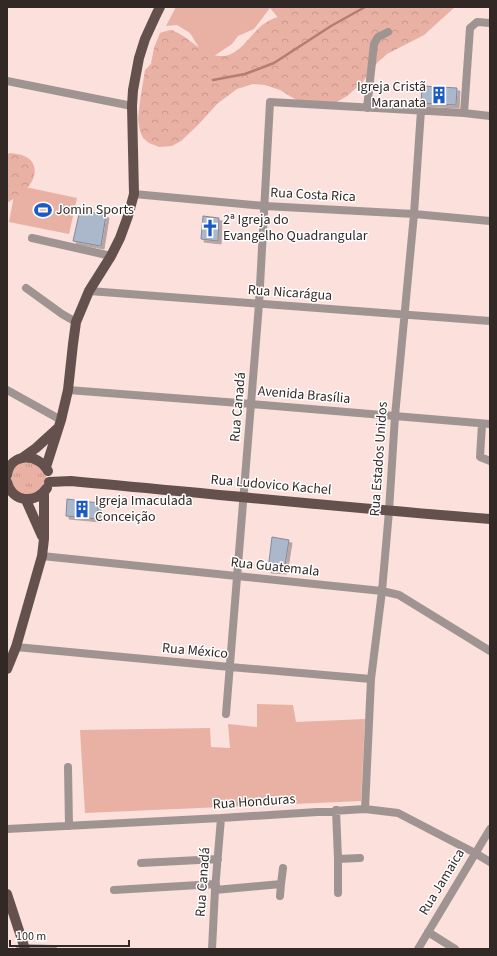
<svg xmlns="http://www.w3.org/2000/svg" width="497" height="956" font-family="'Source Sans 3',sans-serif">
<defs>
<pattern id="forest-crowns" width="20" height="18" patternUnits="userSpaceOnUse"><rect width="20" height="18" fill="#e9b0a4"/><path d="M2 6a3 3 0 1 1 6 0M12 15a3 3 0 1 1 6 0" fill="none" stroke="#c8978d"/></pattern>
<pattern id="park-tufts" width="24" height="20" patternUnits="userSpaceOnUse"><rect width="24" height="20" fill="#e9b0a4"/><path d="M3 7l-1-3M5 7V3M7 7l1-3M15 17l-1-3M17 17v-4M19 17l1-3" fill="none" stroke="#c8978d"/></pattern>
<filter id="shadow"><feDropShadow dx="3" dy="3" stdDeviation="0" flood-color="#0004"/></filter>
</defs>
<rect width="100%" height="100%" fill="#fbe0db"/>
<path fill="#e9b0a4" d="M176,7H318L280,20L270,8L254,29L238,36L232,44L211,58L203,62L198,46L190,33L177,25L166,26Z
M16,185L77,198L69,234L9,222Z
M257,704L293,705L296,722L365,719L361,801L85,813L80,730L210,728L211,747L230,748L228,724L257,727Z"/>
<path fill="url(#forest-crowns)" d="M306,7H455L424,35L387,54L378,62L362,83L347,96L337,102L303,104L280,90L265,85L253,84L237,89L218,103L197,126L181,141L172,146L159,147L149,143L143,138L140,131L138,119L140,101L145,70L151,64L154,48L160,33C163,32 169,30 172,30C174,31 176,32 178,33C192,40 204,56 220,56C238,57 248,38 259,28C272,15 291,15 306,7Z
M11,153C15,154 20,154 24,156C40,162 36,181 25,190C20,195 13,199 7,203V154Z"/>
<path fill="url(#park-tufts)" d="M29,460C47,471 52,472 40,493L22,496L10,484C10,467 13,465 29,460Z"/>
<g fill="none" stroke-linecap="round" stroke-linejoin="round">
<path stroke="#b77c70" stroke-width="2.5" d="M213,80L245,74L274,63L331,26L365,7"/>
</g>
<path fill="#abb7ca" stroke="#808b9e" filter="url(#shadow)" d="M422,86L457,88L456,105L421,103Z
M80,210L106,215L101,246L73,241Z
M203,216L219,218L218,241L201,239Z
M67,499L98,503V519L66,516Z
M272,537L289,540L284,571L268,570Z"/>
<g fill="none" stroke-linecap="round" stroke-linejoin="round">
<path stroke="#a09492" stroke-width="8" d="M7,81L132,106
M367,108L374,44L378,37L388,32
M464,113L470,28L477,22L490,23
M134,194L265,206L414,214L490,221
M32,238L111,256
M26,288L62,314L76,322
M89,291L490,321
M7,390L61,420
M68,390L252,404L490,424
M482,424L480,457L490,461
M42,556L382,591L399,595L490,651
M16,647L230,667L371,679
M226,714L259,304L270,102L464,113L490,116
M68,767L69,826
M365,809L371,679L382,591L389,511L395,416L414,214L421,110
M336,810L338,859V893
M7,829L221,818L365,809L398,813L475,853L490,862
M338,859L360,858
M141,863L218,859
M114,890L216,884
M215,890L281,884
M280,896L281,884L283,868
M428,932L455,949
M20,949L24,948L53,949
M212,949L215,890L221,818
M418,949L490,829"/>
<path stroke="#64514d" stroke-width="10" d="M22,458L36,448L58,428
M46,467L61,420L68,390L73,344L76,322L89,291L111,256L120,238L128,216L134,194L132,106L133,90L139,58L145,39L156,15L160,7
M7,475C10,453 38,452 48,471
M7,482C12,502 35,505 47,488
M49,482L71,481C211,494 350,508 490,519
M26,500L42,536
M7,669L16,647L42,556L44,539V493
M7,894L25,949"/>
</g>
<defs>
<g id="building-bare" transform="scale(1.38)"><path d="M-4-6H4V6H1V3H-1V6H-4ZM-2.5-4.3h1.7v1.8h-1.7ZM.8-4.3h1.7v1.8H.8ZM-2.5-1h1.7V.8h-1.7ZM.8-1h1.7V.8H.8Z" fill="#1b5bc6" stroke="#fff" stroke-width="2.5" paint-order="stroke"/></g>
<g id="stadium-bare" transform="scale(1.38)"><path d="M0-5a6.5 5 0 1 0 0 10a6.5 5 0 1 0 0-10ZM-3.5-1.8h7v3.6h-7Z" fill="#1b5bc6" stroke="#fff" stroke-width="2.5" paint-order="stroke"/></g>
<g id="church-bare" transform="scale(1.38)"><path d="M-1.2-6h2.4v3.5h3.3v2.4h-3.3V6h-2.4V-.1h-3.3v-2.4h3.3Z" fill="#1b5bc6" stroke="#fff" stroke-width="2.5" paint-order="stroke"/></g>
</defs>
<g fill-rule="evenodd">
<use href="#building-bare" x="439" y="95"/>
<use href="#stadium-bare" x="43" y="210"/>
<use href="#church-bare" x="210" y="228"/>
<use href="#building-bare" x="82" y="509"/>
</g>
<g text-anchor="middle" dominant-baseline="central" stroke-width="3" stroke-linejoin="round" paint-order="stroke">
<g font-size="14" fill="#322826" stroke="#fff" text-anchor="start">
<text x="426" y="87" text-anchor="end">Igreja Cristã<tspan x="426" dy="16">Maranata</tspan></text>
<text x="56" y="210">Jomin Sports</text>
<text x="223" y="220">2ª Igreja do<tspan x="223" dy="16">Evangelho Quadrangular</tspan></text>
<text x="95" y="501">Igreja Imaculada<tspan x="95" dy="16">Conceição</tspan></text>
</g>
<g font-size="14" fill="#322826" stroke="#fff">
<text transform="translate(313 195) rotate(3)">Rua Costa Rica</text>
<text transform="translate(290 293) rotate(4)">Rua Nicarágua</text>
<text transform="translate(304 395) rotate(5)">Avenida Brasília</text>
<text transform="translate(238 407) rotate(-85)">Rua Canadá</text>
<text transform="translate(379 459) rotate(-86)">Rua Estados Unidos</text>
<text transform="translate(271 485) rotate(5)">Rua Ludovico Kachel</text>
<text transform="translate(275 567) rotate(6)">Rua Guatemala</text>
<text transform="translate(195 651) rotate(5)">Rua México</text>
<text transform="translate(254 802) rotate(-4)">Rua Honduras</text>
<text transform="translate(203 882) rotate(-86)">Rua Canadá</text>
<text transform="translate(442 882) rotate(-59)">Rua Jamaica</text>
</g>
</g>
<rect width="497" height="956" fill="none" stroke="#322826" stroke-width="16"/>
<path d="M10 940v6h119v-6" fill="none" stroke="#322826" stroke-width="2"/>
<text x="16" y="940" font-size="12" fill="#322826" stroke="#ffffff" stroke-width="3" paint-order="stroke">100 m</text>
</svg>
